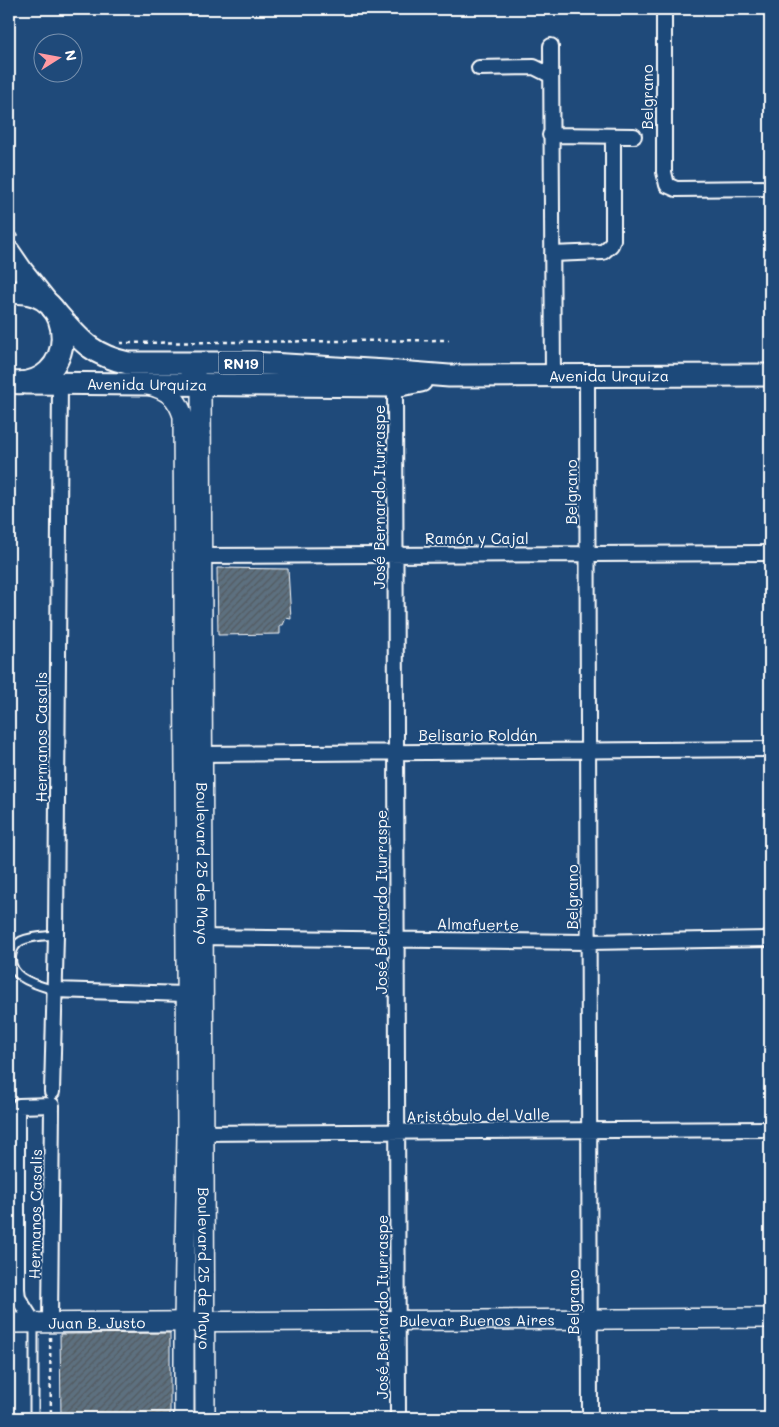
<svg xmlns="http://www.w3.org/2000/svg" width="779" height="1427" font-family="Mali,sans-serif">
<defs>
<pattern id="building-hatch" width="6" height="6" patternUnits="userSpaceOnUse" patternTransform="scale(1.25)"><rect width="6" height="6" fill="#5d707f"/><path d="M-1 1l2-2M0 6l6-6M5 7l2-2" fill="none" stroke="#535a60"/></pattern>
</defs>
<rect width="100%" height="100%" fill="#1f4a7a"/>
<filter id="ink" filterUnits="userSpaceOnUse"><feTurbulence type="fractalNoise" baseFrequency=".02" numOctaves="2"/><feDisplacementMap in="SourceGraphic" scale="10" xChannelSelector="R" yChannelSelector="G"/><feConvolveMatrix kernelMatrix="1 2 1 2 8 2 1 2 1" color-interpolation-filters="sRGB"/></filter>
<g filter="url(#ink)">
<path fill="url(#building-hatch)" stroke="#fff" d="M217,568L288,569L291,619L286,618L283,625H280V634L218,635Z
M170,1333V1418H61L60,1334Z"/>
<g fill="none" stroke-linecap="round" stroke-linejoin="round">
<g stroke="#fff" stroke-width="11">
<path id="service" d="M54,990C35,984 7,978 12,954C13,949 16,944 21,941C31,936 44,936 56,935
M34,1323V1418"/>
</g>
<g stroke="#fff" stroke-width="18">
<path id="minor" d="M664,9V172L667,185L676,189L770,188
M551,46L553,376
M479,68L534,67L550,75
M550,135L634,136
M552,254L603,252L611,245L613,240V136
M587,375L590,1418
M395,386L398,1418
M193,556L770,553
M194,754L770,749
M194,937L588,942L770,939
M54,990L185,994
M52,1092L56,935L60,383
M196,1133L770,1129
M34,1323L18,1298L17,1289V1109L19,1106L52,1105L50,1323"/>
</g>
<g stroke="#fff" stroke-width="22">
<g id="secondary">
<path id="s1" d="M190,375L195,377L201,384L205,1418"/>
<path d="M149,385C168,390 177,397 183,416L187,1133L184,1322V1418"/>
<path id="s2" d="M9,1323L770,1318"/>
</g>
</g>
<g stroke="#fff" stroke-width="25">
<g id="primary">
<path d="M9,252L22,271L45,300"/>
<path d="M9,293C82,284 78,393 9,382"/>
<path id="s3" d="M53,309C79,338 88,354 128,363H253L386,371L449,376L770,375"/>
<path id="s4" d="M25,383L395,386L421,381"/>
</g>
</g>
<path stroke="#fff" stroke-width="2.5" stroke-dasharray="4 4" stroke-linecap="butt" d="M9,219L19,239
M120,343L449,340
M50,1337L51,1418"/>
<use href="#service" stroke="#1f4a7a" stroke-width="7"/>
<use href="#minor" stroke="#1f4a7a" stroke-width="14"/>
<use href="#secondary" stroke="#1f4a7a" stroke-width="19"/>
<use href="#primary" stroke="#1f4a7a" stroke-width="21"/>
</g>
</g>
<g text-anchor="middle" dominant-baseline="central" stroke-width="4" stroke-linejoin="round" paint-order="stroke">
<rect fill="#1f4a7a" stroke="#bcc9d7" stroke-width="1" x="218.5" y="351.5" width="45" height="23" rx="4"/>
<g font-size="14" font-weight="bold" fill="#fff">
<text x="241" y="363">RN19</text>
</g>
<g font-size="15" fill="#fff" stroke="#1f4a7a">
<text transform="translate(647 97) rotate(-90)">Belgrano</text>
<text stroke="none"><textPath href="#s3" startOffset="576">Avenida Urquiza</textPath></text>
<text stroke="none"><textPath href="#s4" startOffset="122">Avenida Urquiza</textPath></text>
<text transform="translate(571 492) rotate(-90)">Belgrano</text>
<text transform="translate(379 497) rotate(-90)">José Bernardo Iturraspe</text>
<text x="477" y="538">Ramón y Cajal</text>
<text x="478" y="735">Belisario Roldán</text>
<text transform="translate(41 737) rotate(-90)">Hermanos Casalis</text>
<text stroke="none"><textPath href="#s1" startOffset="494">Boulevard 25 de Mayo</textPath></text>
<text transform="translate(572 897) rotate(-90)">Belgrano</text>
<text transform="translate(381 902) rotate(-90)">José Bernardo Iturraspe</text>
<text transform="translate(478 924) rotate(1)">Almafuerte</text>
<text transform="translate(478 1115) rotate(-1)">Aristóbulo del Valle</text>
<text transform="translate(35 1214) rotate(-89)">Hermanos Casalis</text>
<text stroke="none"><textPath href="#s1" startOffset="899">Boulevard 25 de Mayo</textPath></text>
<text transform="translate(573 1302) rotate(-90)">Belgrano</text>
<text transform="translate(382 1307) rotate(-90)">José Bernardo Iturraspe</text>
<text stroke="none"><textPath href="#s2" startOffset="468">Bulevar Buenos Aires</textPath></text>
<text stroke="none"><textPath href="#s2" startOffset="88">Juan B. Justo</textPath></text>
</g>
</g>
<rect width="779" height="1427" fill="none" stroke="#1f4a7a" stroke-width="30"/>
<rect x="15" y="15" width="749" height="1397" fill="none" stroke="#fff" stroke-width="2" filter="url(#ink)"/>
<g transform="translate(58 58) rotate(79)"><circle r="24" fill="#1f4a7a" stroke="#7992af"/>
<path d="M0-4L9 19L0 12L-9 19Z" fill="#ff9aa2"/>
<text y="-8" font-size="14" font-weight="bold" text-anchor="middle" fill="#ffffff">N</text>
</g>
</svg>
